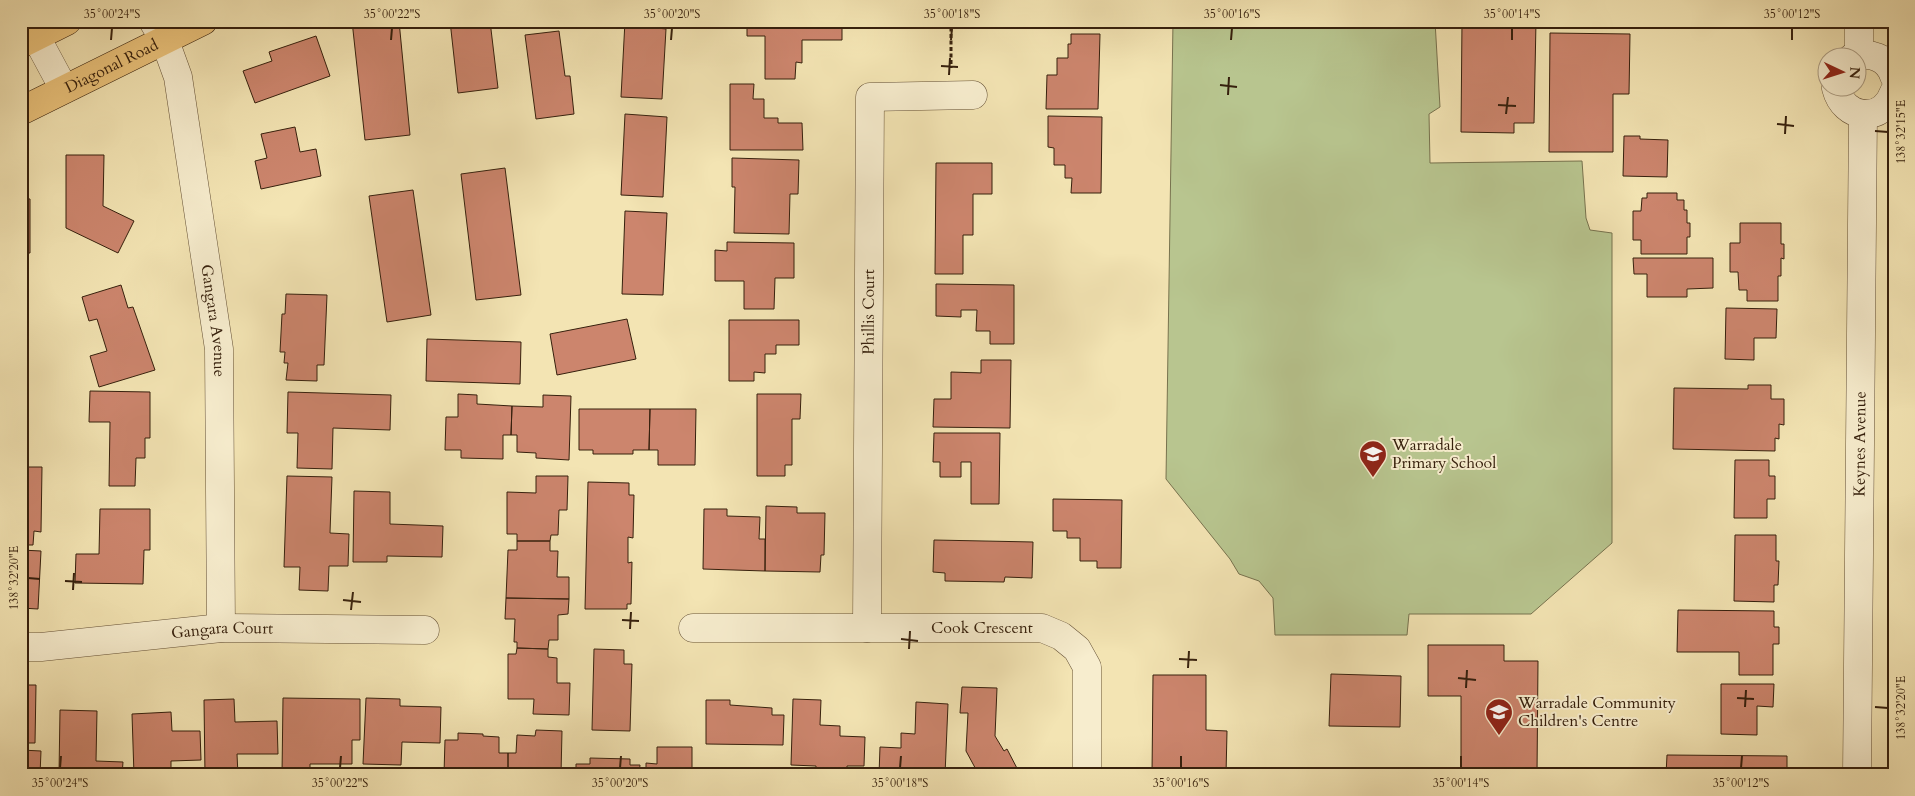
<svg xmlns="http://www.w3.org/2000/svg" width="1915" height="796" font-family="Cardo,serif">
<rect width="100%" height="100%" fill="#f3e4b3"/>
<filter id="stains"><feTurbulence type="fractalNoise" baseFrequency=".004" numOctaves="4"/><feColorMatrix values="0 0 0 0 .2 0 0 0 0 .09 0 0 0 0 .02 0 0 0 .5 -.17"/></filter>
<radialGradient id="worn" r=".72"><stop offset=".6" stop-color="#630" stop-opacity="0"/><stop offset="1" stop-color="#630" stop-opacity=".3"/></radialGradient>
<path fill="#b8c58f" stroke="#77724e" d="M1173,21H1435L1440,107L1429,114L1430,163L1582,161L1586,218L1590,230L1612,233V543L1531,614H1409L1407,635H1275L1273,598L1259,581L1239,574L1230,559L1166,479Z"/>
<path fill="#cc856d" stroke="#36200d" d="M352,21H399L410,135L365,140Z
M450,21H490L498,88L458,93Z
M625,21H658L657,28L666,29L662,99L621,97Z
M747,21H842V40H802V63L796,62L795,79H765V36H747Z
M1462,21H1536L1534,123H1514V133L1461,132Z
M559,31L565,76H570L574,114L536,119L525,35Z
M1550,33L1630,34L1629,94H1613V152H1549Z
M1071,34H1100L1098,109H1046L1047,75H1057V58H1068V44H1071Z
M316,36L330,76L255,103L243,71L272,61L269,52Z
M730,84H754L753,99H764V118H778V123H802L803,150H730Z
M625,114L667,117L663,197L621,195Z
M1048,116L1102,117L1101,193H1071L1072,178H1065V165H1054V148L1048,147Z
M295,127L300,152L316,149L321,176L261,189L255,161L267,158L261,134Z
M1624,136H1640V139L1668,140L1667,177L1623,176Z
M66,155H104L103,206L134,221L118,253L66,228Z
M732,158L799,160L798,194H790L789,234L734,233L735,187H732Z
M936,163H992V194H973V235H963V274H935Z
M505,168L521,295L476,300L461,174Z
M413,190L431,315L387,322L369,196Z
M1647,193H1677V200H1684V210H1687V223H1690V237H1687V254H1641V240H1633V211H1641L1642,198H1647Z
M21,198L30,199V253H21Z
M625,211L667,213L663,295L622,294Z
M1740,223H1781V244H1784V259L1781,258V276H1778V301H1747V290H1739L1738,272H1730V243H1740Z
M727,242L794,243V278H775L774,309H744V281H715V250L727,251Z
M1633,258H1713V288L1687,289V297H1647V274H1634Z
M936,284L1014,285V344H990V331H976L977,310H961V317L936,316Z
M121,285L128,308L133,307L155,370L99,387L90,356L107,351L97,319L89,321L82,297Z
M286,294L327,295L324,365H317V381L286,380L288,363H284L285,352H280L282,314H285Z
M1726,308L1777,309L1776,338H1754V360L1725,359Z
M627,319L636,359L557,375L550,334Z
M729,320H799V345H776V354H765V373L754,372V381H729Z
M427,339L521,342L520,384L426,381Z
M981,360H1011L1010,428L933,427L934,399H951V372L981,373Z
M1748,385H1771V399H1784V425L1779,424V439L1775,438V451L1673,449L1674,388L1748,389Z
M90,391L150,392V438H145V458H136L135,486H109L110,422H89Z
M288,392L391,395L390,430L333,428L332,469L297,468L298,433H287Z
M458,394L477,395V404L512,406L511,435H503V459L461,458V450H445L446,417H458Z
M757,394H801L800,419H792V465H785V476H757Z
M543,395L571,396L569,460L536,458V453L517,452V435H511L512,406L543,407Z
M579,409H650L649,450H633V454H593V450H579Z
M650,409H696L695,465H658V450H649Z
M934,433H1000L999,504H971V462H961V477H940V462H933Z
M1735,460H1769V476H1775V499H1767V518H1734Z
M21,467H42L41,532L34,531L33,545H21Z
M287,476L332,477L330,533L349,534L348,566H329L328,591L299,590L300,567H284Z
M536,476H568L567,510H559L558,535H551L550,541H517V534H507V492L536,493Z
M588,482L629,483V495H634L633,538L628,537V563L632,562L631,604H627V609H585Z
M354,491L390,492V524L443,526L442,557L387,556V562H353Z
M1053,499L1122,500L1121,568H1097V561H1080V538H1067V531H1053Z
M766,506L797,507V513H825L824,555H821L820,572L765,571Z
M100,509H150V550H144L143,584L75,583L76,554H99Z
M704,509H727V516L760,517L759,539H765V571L703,569Z
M1735,535H1776V561H1779L1778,585H1774V602L1734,601Z
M934,540L1033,542L1032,578L1005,577L1004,582L945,581V573L933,572Z
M517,541H550V551H558L557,577H569V599L506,598L508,550H517Z
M21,550L41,551L38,609L21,608Z
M506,598L569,599L568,614L558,615V640H549L548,649L517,648V642H514L515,619H505Z
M1678,610L1774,611V627H1779V644H1773V675H1739V652H1677Z
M1428,645H1504V661H1538L1537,775H1461V696H1428Z
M517,648L548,649V657L557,658V683H570L569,715L533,714L534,699H508V654H516Z
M594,649L624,650V664H632L630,731L592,730Z
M1331,674L1401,676L1400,727L1329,726Z
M1153,675H1206V730L1227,731L1226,775H1152Z
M1721,684H1774L1773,707L1757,706V735L1721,734Z
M21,685H36L35,743H21Z
M962,687L997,688L995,736L1004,751L1007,749L1020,774L979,775L966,751L968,713H960Z
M283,698L360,699V740H352V764H310V775H282Z
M366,698L400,699V706L441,707L440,743L402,742L401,765L363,764Z
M234,699L235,722L277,721L278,754H237L238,775H205L204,700Z
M793,699L821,700L820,725L840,726V736L865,737L864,766H847V775H816V766L791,765Z
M706,700H730V705L772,708V715H784L783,745L706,744Z
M916,702L948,704L945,775H879L880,747L901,748V733L915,734Z
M60,710L97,711L96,761L123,762L122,775H59Z
M171,712L172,731H200L201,760L171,761V775H134L132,714Z
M536,730L562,731L561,775H508V753H516L517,735L535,736Z
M458,733L483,734V736L499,737V753H508V775L444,774L445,740H458Z
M657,747H692V775H646V763L657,764Z
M21,750L41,751L40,775H21Z
M1667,755L1787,756V775H1666Z
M590,758L630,759V765H640L639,775H576V764H590Z"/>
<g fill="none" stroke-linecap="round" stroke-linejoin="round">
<g stroke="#655136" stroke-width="29">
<g id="minor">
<path d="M32,21L36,37L64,89"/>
<path id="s1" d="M153,21L165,41L178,77L219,349L221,628"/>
<path d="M1859,55V21"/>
<path d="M1852,58C1869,51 1888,57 1894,76"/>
<path d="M1836,88C1844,120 1882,124 1894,92"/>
<path id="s2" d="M693,628H1042L1061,636L1077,649L1087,667V775"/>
<path id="s3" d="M867,628L870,97L973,95"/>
<path id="s4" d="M21,647H41L221,628L425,630"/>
<path id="s5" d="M1857,775L1863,114"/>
</g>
</g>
<g stroke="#36200d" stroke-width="29">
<g id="major">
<path d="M21,44L67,21"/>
<path id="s6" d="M21,111L203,21"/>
</g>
</g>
<path stroke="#36200d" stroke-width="3" stroke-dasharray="4 2.5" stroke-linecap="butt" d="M951,21V68"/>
<use href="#minor" stroke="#f7edce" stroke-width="28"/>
<use href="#major" stroke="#eac27a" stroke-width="28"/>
</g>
<path fill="none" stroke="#36200d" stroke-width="2" d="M111,40L112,28M391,40L392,28M671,40L672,28M951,40L952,28M1231,40L1232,28M1512,40V28M1792,40V28M941,66L958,67M949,75L950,58M1220,85L1237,87M1228,95L1229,77M1498,105L1516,106M1506,114L1508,97M1777,124L1794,126M1875,131L1888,132M1785,134L1786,116M28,578L40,579M65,581L82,582M73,590L74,573M343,600L361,602M351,610L353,592M622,620L639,621M630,629L631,612M901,639L918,641M909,649L910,631M1179,659L1197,660M1188,668L1189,651M1458,678L1476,680M1466,688L1467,670M1737,698L1754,699M1745,707L1746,690M1875,707L1888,708M60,768L61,756M340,768L341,756M620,768L621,756M900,768L901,756M1181,768V756M1461,768V756M1741,768L1742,756"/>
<defs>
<g id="school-pin" transform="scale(1.4375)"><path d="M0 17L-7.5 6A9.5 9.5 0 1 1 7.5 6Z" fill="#8f2418" stroke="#f7edce"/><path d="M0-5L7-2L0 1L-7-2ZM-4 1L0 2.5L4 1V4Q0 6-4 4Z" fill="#fff"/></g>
</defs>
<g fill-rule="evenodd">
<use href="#school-pin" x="1373" y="454"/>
<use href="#school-pin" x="1499" y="712"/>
</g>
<g text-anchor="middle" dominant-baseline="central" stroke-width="4" stroke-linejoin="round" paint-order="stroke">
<g font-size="16" fill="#36200d" stroke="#f7edce">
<text stroke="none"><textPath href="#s6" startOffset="101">Diagonal Road</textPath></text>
<text stroke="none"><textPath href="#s3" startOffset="316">Phillis Court</textPath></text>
<text stroke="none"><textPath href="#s1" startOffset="308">Gangara Avenue</textPath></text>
<text stroke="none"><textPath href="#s5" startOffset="331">Keynes Avenue</textPath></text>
<text stroke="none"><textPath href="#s2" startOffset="289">Cook Crescent</textPath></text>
<text stroke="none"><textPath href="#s4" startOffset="202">Gangara Court</textPath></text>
</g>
<g font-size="16" fill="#36200d" stroke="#f7edce" text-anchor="start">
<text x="1392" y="445">Warradale<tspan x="1392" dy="18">Primary School</tspan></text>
<text x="1518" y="703">Warradale Community<tspan x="1518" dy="18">Children's Centre</tspan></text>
</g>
</g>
<rect width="1915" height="796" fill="none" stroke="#f3e4b3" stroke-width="55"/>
<g transform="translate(1842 72) rotate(94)"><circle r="24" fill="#f7edce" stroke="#aa9b81"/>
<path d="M0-4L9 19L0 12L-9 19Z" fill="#8f2418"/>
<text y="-8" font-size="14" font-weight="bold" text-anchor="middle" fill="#36200d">N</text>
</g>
<rect x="28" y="28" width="1860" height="740" fill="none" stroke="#36200d" stroke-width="2"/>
<g font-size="12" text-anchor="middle" fill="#36200d">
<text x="112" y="18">35°00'24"S</text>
<text x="392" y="18">35°00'22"S</text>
<text x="672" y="18">35°00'20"S</text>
<text x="952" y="18">35°00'18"S</text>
<text x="1232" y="18">35°00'16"S</text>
<text x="1512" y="18">35°00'14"S</text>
<text x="1792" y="18">35°00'12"S</text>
<text transform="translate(1901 132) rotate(-90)" y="4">138°32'15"E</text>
<text transform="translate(14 578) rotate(-90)" y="4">138°32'20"E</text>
<text transform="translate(1901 708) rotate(-90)" y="4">138°32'20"E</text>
<text x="60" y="787">35°00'24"S</text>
<text x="340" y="787">35°00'22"S</text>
<text x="620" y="787">35°00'20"S</text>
<text x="900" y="787">35°00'18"S</text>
<text x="1181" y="787">35°00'16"S</text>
<text x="1461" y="787">35°00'14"S</text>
<text x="1741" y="787">35°00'12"S</text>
</g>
<rect width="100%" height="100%" filter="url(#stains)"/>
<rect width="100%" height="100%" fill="url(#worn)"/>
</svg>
